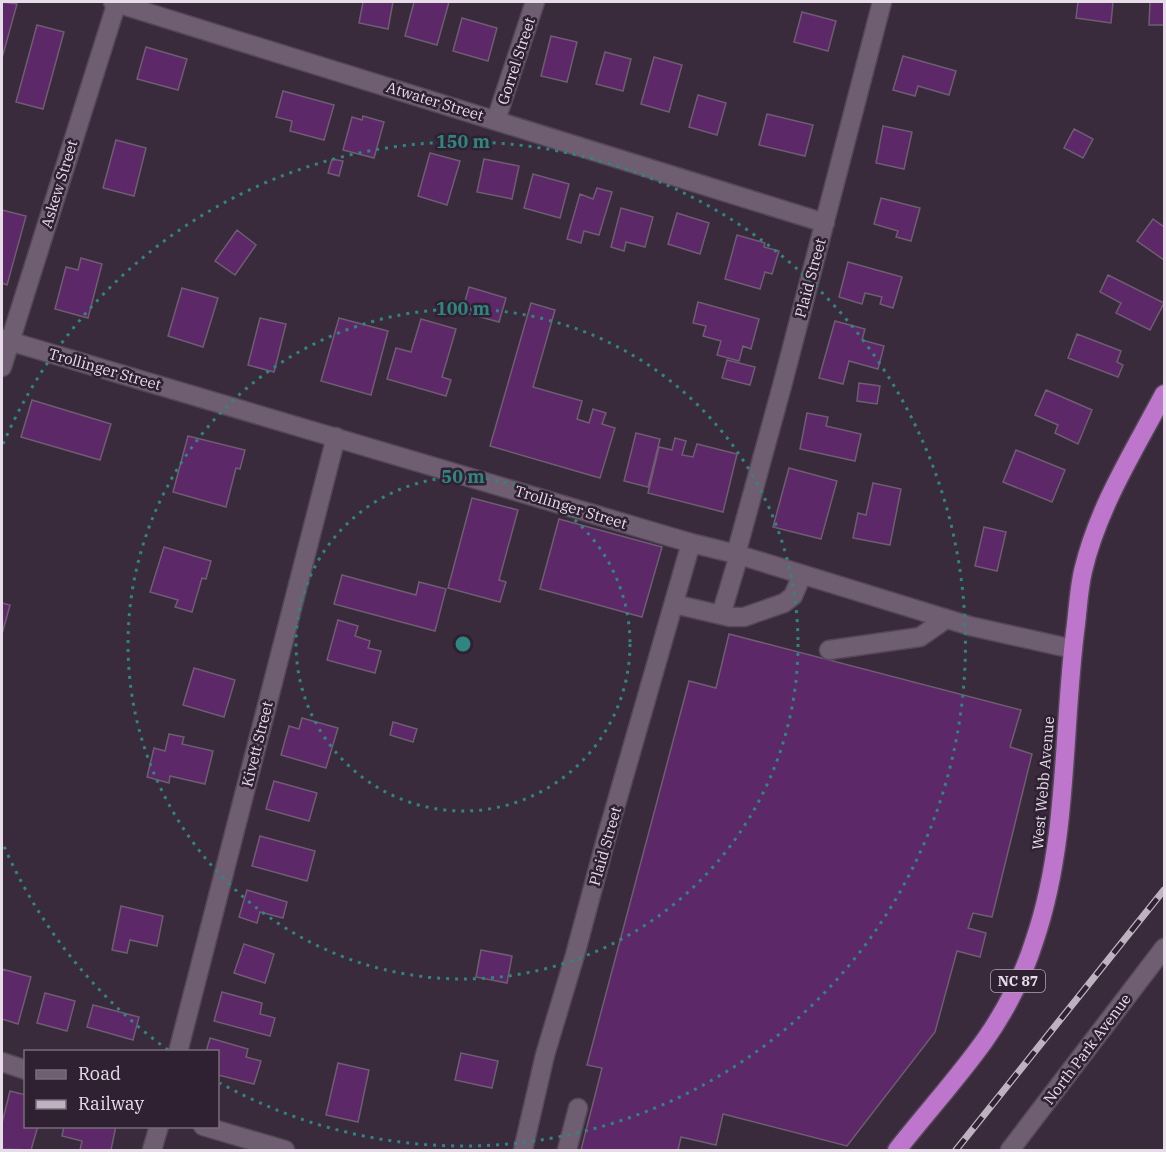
<svg xmlns="http://www.w3.org/2000/svg" width="1166" height="1152" font-family="'IBM Plex Serif',serif">
<rect width="100%" height="100%" fill="#392a3c"/>
<path fill="#5c2867" stroke="#6e5d72" stroke-width="1.5" d="M2,2L17,4L2,58Z
M363,2H393L388,29L359,23Z
M414,2H449L437,45L405,36Z
M1078,2H1113L1111,23L1076,18Z
M1150,2H1164V25H1149Z
M802,12L836,21L828,51L794,42Z
M462,18L497,28L488,61L453,51Z
M37,25L64,32L43,109L16,102Z
M551,36L577,42L567,82L541,76Z
M146,47L187,59L178,90L137,79Z
M605,52L631,59L623,91L596,84Z
M903,56L956,71L949,95L918,86L915,96L893,90Z
M654,57L682,65L669,112L641,104Z
M283,91L334,105L324,140L290,131L292,121L276,117Z
M698,95L726,103L717,135L689,127Z
M767,114L813,125L805,156L759,145Z
M363,116L384,122L374,158L343,150L352,117L362,120Z
M883,126L912,132L904,169L876,163Z
M1074,129L1093,139L1083,158L1064,148Z
M116,140L146,148L134,196L103,188Z
M430,153L460,161L447,205L418,196Z
M332,159L343,161L339,176L328,173Z
M484,159L519,166L512,199L477,192Z
M533,174L569,184L560,218L524,208Z
M597,188L612,192L599,235L584,231L581,243L567,239L580,194L593,199Z
M881,198L920,208L911,241L896,237L898,231L874,224Z
M621,208L653,217L645,247L626,242L624,251L611,247Z
M2,210L26,216L7,285L2,283Z
M677,213L709,223L700,254L668,244Z
M1153,219L1164,227V260L1137,241Z
M237,230L256,245L235,275L215,261Z
M737,235L765,243L764,247L779,251L772,274L765,272L760,289L725,279Z
M81,258L102,264L88,318L55,309L66,267L78,270Z
M848,262L902,277L893,308L880,304L882,297L865,293L862,304L839,297Z
M1108,275L1164,303L1150,330L1116,313L1121,303L1100,292Z
M469,287L506,298L499,322L462,312Z
M182,288L218,298L203,347L168,336Z
M698,302L759,319L751,349L743,346L739,361L717,355L721,341L703,336L706,326L693,323Z
M531,303L555,310L533,387L582,401L577,419L589,423L593,409L606,413L602,424L615,428L600,478L490,446Z
M260,318L286,324L274,372L248,365Z
M339,318L388,331L371,395L321,381Z
M421,319L456,329L442,377L451,380L446,396L387,379L396,348L411,352Z
M835,321L865,329L862,340L884,346L878,369L849,361L843,384L819,378Z
M1077,334L1121,351L1117,362L1123,365L1118,377L1068,358Z
M727,360L755,367L750,385L722,378Z
M859,383L880,386L877,404L857,401Z
M1046,390L1092,410L1078,444L1055,433L1058,425L1035,415Z
M32,400L111,424L100,460L21,437Z
M807,413L828,417L826,426L861,434L855,461L800,449Z
M636,433L660,439L648,487L624,481Z
M188,436L245,450L240,469L236,468L226,507L173,492Z
M675,438L686,441L682,455L693,457L697,444L737,454L723,512L648,493L659,447L672,450Z
M1016,450L1065,470L1052,502L1003,482Z
M789,468L837,481L821,539L773,527Z
M873,483L901,489L890,545L853,538L858,513L866,515Z
M472,498L518,510L499,580L506,582L500,602L448,588Z
M559,519L662,547L642,617L540,589Z
M984,527L1006,532L997,571L975,566Z
M164,547L211,561L206,579L202,578L192,612L175,607L178,600L150,592Z
M342,575L416,595L419,582L446,589L435,631L334,604Z
M2,603L10,605L2,634Z
M338,620L358,626L355,636L370,641L368,648L381,651L375,673L327,660Z
M729,634L1021,710L1010,747L1032,754L992,917L973,913L968,928L986,933L980,957L957,951L935,1032L847,1146L723,1114L716,1145L681,1137L678,1150H581L602,1068L587,1065L689,681L716,688Z
M194,668L235,680L224,717L183,705Z
M302,718L338,728L326,768L281,755L289,726L299,729Z
M393,722L417,729L413,742L390,735Z
M169,734L184,737L182,744L213,751L205,784L170,776L169,783L147,777L154,748L165,751Z
M274,781L317,793L309,821L266,809Z
M260,836L315,851L307,881L252,866Z
M247,890L287,902L283,918L260,912L257,923L239,917Z
M121,906L163,916L157,946L130,940L127,953L112,950Z
M244,944L274,954L265,983L234,973Z
M481,950L512,956L507,983L476,977Z
M2,969L31,977L18,1024L2,1019Z
M222,992L262,1003L260,1014L275,1018L270,1036L214,1021Z
M45,993L75,1001L67,1031L37,1023Z
M93,1005L139,1017L133,1040L87,1027Z
M210,1038L248,1049L246,1057L261,1061L254,1084L218,1075V1052H206Z
M461,1053L498,1061L492,1088L455,1080Z
M338,1063L369,1070L358,1122L326,1115Z
M10,1091L26,1095V1126H38L31,1150L2,1149V1123Z
M64,1126H116L111,1150H80L82,1141L62,1136Z"/>
<g fill="none" stroke-linecap="round" stroke-linejoin="round">
<g stroke="#544756" stroke-width="21">
<path id="minor" d="M113,2L825,223
M496,120L535,2
M2,339L691,543L736,554L970,626L1073,649
M2,367L117,2
M736,554L782,386L882,2
M674,604L730,617H744L784,603L793,596L802,575
M721,615L739,555
M829,650L920,637L946,619
M178,1052L336,437
M2,1062L26,1070
M203,1126L285,1150
M152,1150L159,1126
M523,1150L545,1055L575,955L606,839L691,543
M567,1150L578,1108
M1010,1150L1164,948"/>
</g>
<g stroke="#544756" stroke-width="21">
<path id="highway" d="M897,1150C926,1113 958,1078 985,1040C1006,1010 1024,974 1035,939C1069,838 1062,729 1076,624C1078,607 1079,588 1083,571C1098,507 1134,451 1164,394"/>
</g>
<use href="#minor" stroke="#6f5d72" stroke-width="18"/>
<use href="#highway" stroke="#bd76cc" stroke-width="18"/>
<g stroke="#beb2c0" stroke-width="7">
<path id="rail" d="M956,1150L1164,890"/>
</g>
<use href="#rail" stroke="#2f2032" stroke-width="4.5" stroke-dasharray="14" stroke-linecap="butt"/>
</g>
<g fill="none" stroke="#2f8580" stroke-width="3" stroke-dasharray="3 6">
<circle cx="463" cy="644" r="167"/>
<circle cx="463" cy="644" r="335"/>
<path d="M168 1050A502 502 0 0 1 3 844M3 444A502 502 0 1 1 220 1083"/>
</g>
<g text-anchor="middle" dominant-baseline="central" stroke-width="5" stroke-linejoin="round" paint-order="stroke">
<rect fill="#2f2032" stroke="#b0a4b2" stroke-width="1.5" x="991" y="970" width="54" height="22" rx="4.5"/>
<g font-size="14" font-weight="bold" fill="#e7dde9">
<text x="1018" y="981">NC 87</text>
</g>
<g font-size="15" fill="#e7dde9" stroke="#2f2032">
<text transform="translate(516 61) rotate(-72)">Gorrel Street</text>
<text transform="translate(435 101) rotate(17)">Atwater Street</text>
<text transform="translate(59 184) rotate(-73)">Askew Street</text>
<text transform="translate(810 278) rotate(-75)">Plaid Street</text>
<text transform="translate(105 369) rotate(16)">Trollinger Street</text>
<text transform="translate(571 507) rotate(17)">Trollinger Street</text>
<text transform="translate(257 744) rotate(-76)">Kivett Street</text>
<text transform="translate(1043 783) rotate(-85)">West Webb Avenue</text>
<text transform="translate(605 846) rotate(-74)">Plaid Street</text>
<text transform="translate(1087 1049) rotate(-53)">North Park Avenue</text>
</g>
</g>
<circle cx="463" cy="644" r="9" fill="#2f8580" stroke="#2f2032" stroke-width="3"/>
<g font-size="18" text-anchor="middle" font-weight="bold" fill="#2f8580" stroke="#2f2032" stroke-width="5" stroke-linejoin="round" paint-order="stroke">
<text x="463" y="148">150 m</text>
<text x="463" y="315">100 m</text>
<text x="463" y="483">50 m</text>
</g>
<rect width="1166" height="1152" fill="none" stroke="#e7dde9" stroke-width="6"/>
<rect x="24" y="1050" width="195" height="78" fill="#2f2032" stroke="#796c7b" stroke-width="1.5"/>
<rect x="36" y="1070" width="30" height="9" fill="#6f5d72" stroke="#796c7b" stroke-width="1.5"/>
<text x="78" y="1080" font-size="18" fill="#e7dde9">Road</text>
<rect x="36" y="1100" width="30" height="9" fill="#beb2c0" stroke="#796c7b" stroke-width="1.5"/>
<text x="78" y="1110" font-size="18" fill="#e7dde9">Railway</text>
</svg>
